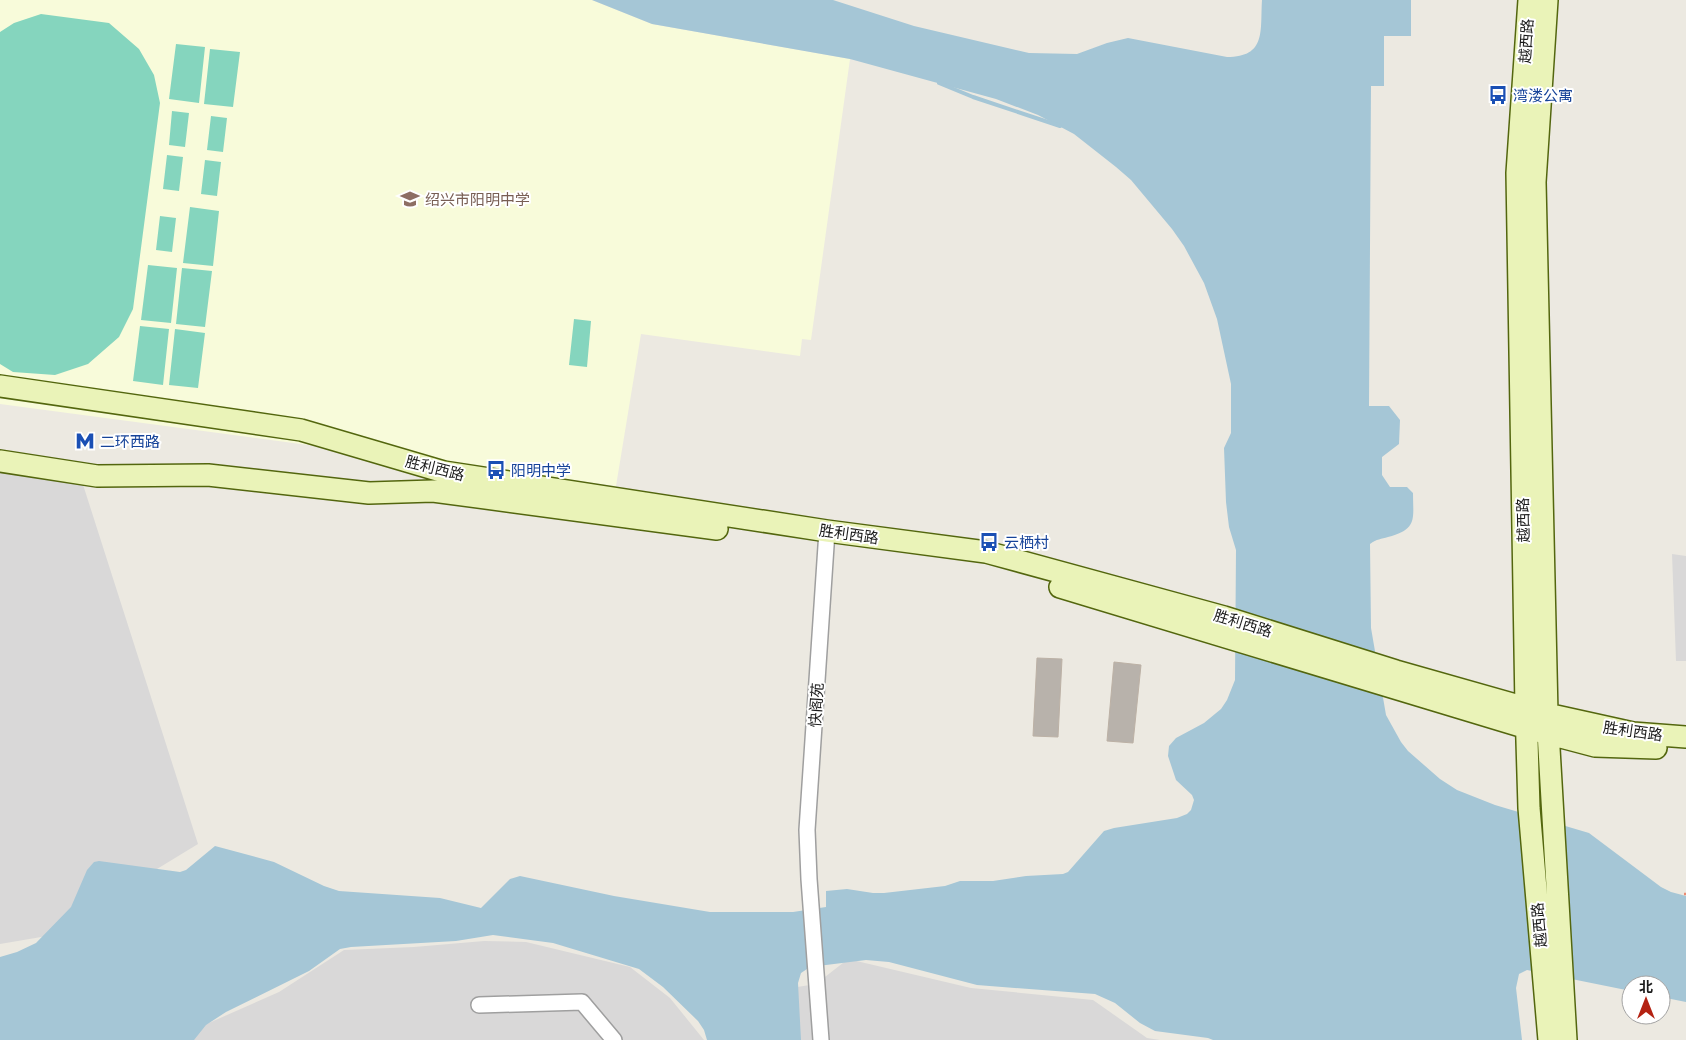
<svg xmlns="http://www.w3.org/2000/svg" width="1686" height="1040" font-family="'Space Grotesk','Noto Sans SC',sans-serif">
<rect width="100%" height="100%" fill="#ece9e1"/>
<path fill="#d9d8d8" d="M0,461L78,469L198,844L47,936L0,944Z
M1672,554L1686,556V661H1676Z
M484,941L526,942L630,967L670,998L704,1040H190L193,1030L279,992L344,950L414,947Z
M848,959L971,988L1093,1000L1147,1038L1160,1040H791V988L816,984Z"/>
<path fill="#f8fbda" d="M0,0H592L652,24L850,59L811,340L802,339L800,356L641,334L616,486L0,404Z"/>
<path fill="#85d5be" d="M41,14L109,23L139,49L154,75L160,103L133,309L119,337L88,364L55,375L13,372L0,364V32L14,23Z
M176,44L205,47L199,103L169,99Z
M210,49L240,52L233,107L204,104Z
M172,111L189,113L185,147L169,145Z
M211,116L227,118L223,152L207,150Z
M167,155L183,157L179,191L163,189Z
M205,160L221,162L217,196L201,194Z
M190,207L219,211L213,266L183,263Z
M160,216L176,218L172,252L156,250Z
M148,265L177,268L171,323L141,320Z
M182,268L212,271L205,327L176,324Z
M574,319L591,321L587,367L569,365Z
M140,326L169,329L163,385L133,381Z
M175,329L205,333L198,388L169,385Z"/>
<path fill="#a5c6d6" d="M592,0H833L914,26L1029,53L1077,54L1107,43L1128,38L1227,57C1267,57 1260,30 1262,0H1411V36H1384V86H1371L1369,406H1389L1400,420L1399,444L1382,457V475L1390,487H1407L1413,493C1413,519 1418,529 1388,537C1381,539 1377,539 1370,544L1371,628L1386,715L1401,742L1408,751L1440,779L1457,790L1495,805L1589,833L1661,887L1671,892L1686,896V1002L1661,997V985H1631V991L1527,970L1519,974L1516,988L1522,1040H1213L1208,1038L1155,1031L1140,1023L1115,1003L1095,994L977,985L889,962L866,960L810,967L801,973L798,983L801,1040H707L704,1030L698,1021L663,987L639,969L553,943L493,935L456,941L351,947L340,949L309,971L226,1012L206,1025L194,1040H0V957L17,952L36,943L71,907L87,870L94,862L99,861L180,872L186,870L215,846L274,862L324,886L339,891L440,898L481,908L510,879L520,876L614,896L710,912H793L826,907V891L847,889L873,893H884L945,886L960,881H993L1026,876L1063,874L1068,872L1104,831L1114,828L1177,818L1187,814L1191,810L1194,800L1192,795L1176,780L1168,756L1169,746L1176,738L1204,723L1221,709L1227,700L1235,680L1236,550L1229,527L1226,502L1224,448L1231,433V384L1217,319L1204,283L1184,246L1172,229L1131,180L1116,167L1074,134L1038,115L996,99L850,59L652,24Z"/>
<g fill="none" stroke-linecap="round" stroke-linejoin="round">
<path stroke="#a5c6d6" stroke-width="4" d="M939,83L973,97L1060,126"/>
</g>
<path fill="#b8b2ab" stroke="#bcb1a5" d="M1037,658L1062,659L1058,737L1033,736Z
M1114,662L1141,665L1133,743L1107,741Z"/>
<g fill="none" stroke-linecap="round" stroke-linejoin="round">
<g stroke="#9f9f9f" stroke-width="18">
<path id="street" d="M479,1005L582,1002L614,1040
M821,1040L809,879L807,830L827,531"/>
</g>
<g stroke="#53660e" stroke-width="24">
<path id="secondary" d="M1529,0L1517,173L1526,708L1529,808L1549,1040
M1547,0L1535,182L1547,714L1566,1040
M0,386L301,430L444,472L827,531L986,552L1224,617L1396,671L1547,714L1633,733L1686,737
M0,461L97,476L208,475L369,493L433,491L717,529
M1060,587L1527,728L1595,746L1656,748"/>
</g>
<path stroke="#ec8b72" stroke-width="2.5" stroke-dasharray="2.5 2.5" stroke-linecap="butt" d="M1684,894H1686"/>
<use href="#street" stroke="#fff" stroke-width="15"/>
<use href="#secondary" stroke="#eaf3b8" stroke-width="21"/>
</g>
<defs>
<g id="bus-bare" transform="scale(1.5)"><path d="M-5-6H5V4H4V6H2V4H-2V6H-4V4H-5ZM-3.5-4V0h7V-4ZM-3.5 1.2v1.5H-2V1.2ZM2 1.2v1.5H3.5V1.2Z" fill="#1a4fb4" stroke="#fff" stroke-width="2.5" paint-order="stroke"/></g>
<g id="school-bare" transform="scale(1.5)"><path d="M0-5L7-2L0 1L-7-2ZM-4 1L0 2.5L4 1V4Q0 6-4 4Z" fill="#8d6e63" stroke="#fff" stroke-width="2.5" paint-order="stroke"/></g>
<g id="metro-bare" transform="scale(1.5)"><path d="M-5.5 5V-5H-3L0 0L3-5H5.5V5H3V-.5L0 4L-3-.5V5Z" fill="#1a4fb4" stroke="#fff" stroke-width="2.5" paint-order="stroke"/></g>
</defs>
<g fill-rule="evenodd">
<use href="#bus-bare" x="1498" y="95"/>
<use href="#school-bare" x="410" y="199"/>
<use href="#metro-bare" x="85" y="441"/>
<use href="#bus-bare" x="496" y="470"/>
<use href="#bus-bare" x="989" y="542"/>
</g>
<g text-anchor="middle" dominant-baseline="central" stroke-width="4" stroke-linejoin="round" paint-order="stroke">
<g font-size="15" fill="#1b1b1b" stroke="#fff">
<text transform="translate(1526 41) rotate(-86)">越西路</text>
<text transform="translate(435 468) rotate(14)">胜利西路</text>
<text transform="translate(1523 520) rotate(-91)">越西路</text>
<text transform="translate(849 534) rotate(8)">胜利西路</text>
<text transform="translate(1243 623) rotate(17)">胜利西路</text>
<text transform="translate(816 705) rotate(-86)">快阁苑</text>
<text transform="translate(1633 731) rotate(8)">胜利西路</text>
<text transform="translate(1539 925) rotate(-95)">越西路</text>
</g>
<g font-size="15" fill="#164399" stroke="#fff" text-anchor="start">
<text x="1513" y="95">湾溇公寓</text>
<text x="100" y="441">二环西路</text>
<text x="511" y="470">阳明中学</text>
<text x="1004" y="542">云栖村</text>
</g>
<g font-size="15" fill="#785e54" stroke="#fff" text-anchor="start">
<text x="425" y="199">绍兴市阳明中学</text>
</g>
</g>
<g transform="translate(1646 1000)"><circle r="24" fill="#ffffff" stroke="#a4a4a4"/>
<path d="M0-4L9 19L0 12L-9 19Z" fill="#b42212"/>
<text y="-8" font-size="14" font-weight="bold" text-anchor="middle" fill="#1b1b1b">北</text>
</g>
</svg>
